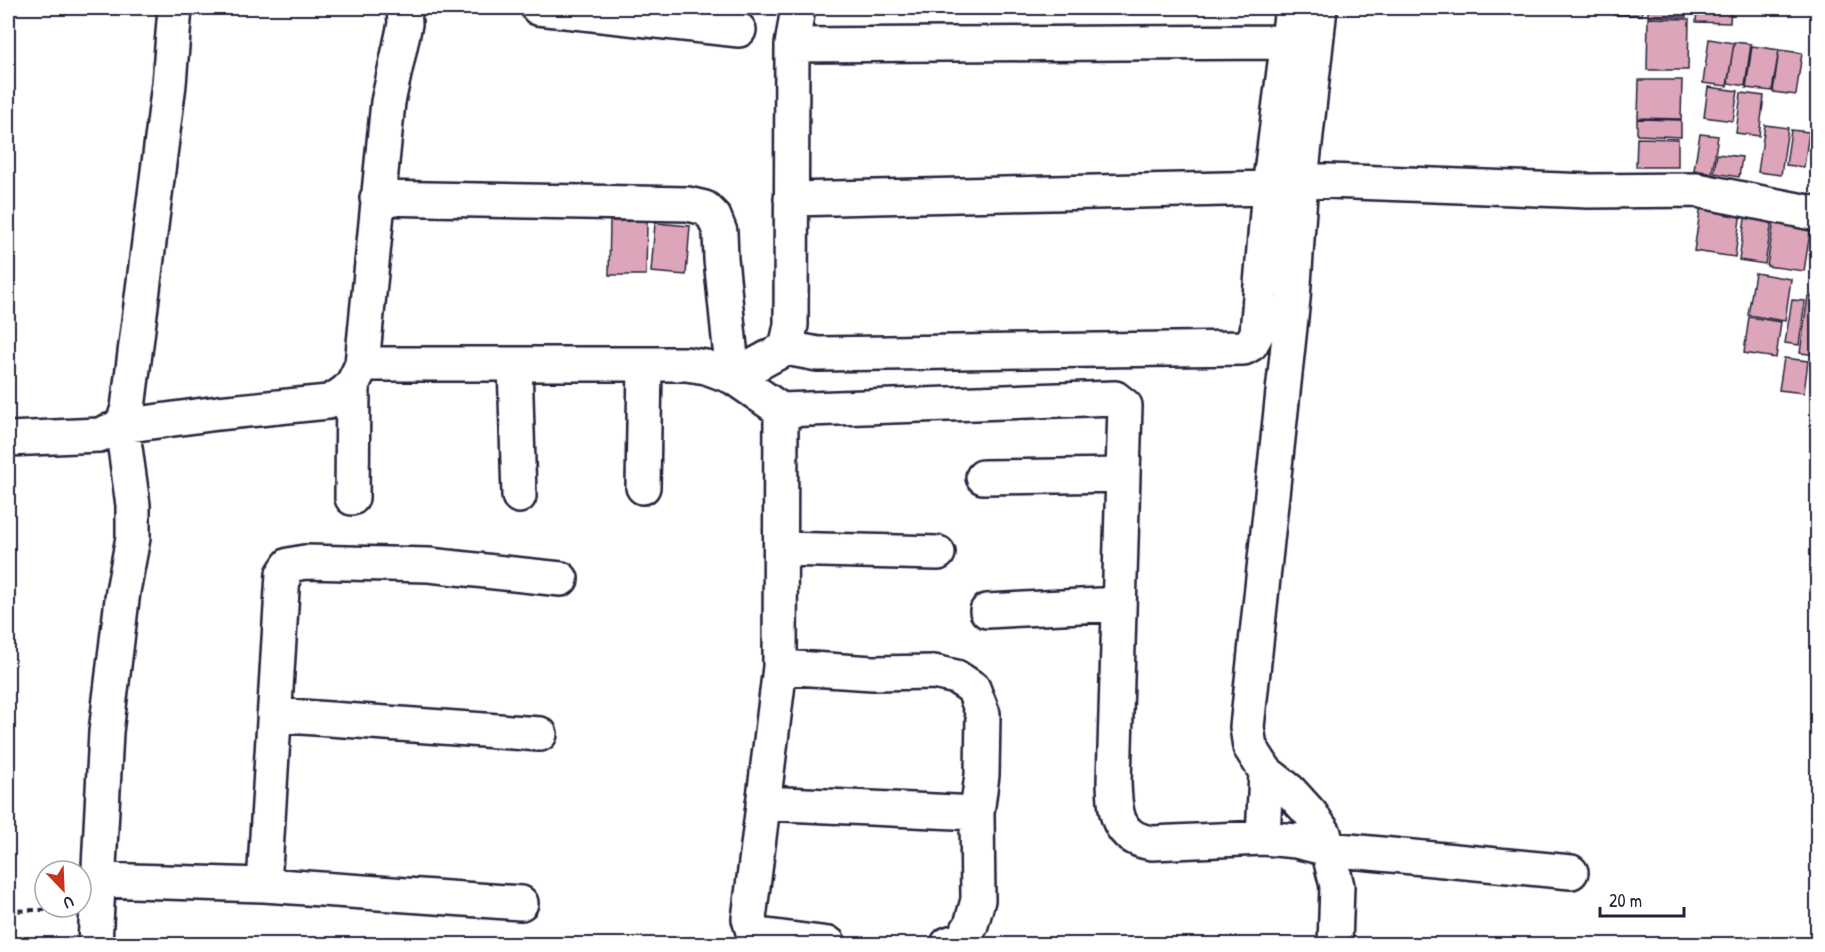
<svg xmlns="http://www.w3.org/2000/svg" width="1825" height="952" font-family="'Patrick Hand',sans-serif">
<rect width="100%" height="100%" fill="#fff"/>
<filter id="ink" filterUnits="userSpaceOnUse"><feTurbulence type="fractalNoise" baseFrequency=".0167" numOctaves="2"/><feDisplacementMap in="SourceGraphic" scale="12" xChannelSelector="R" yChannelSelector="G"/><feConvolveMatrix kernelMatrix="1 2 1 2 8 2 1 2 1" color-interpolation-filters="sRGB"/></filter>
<g filter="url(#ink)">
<path fill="#dda5b9" stroke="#22223b" stroke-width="1.5" d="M1614,8H1642V15H1614Z
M1648,8H1686V17L1648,16Z
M1697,8H1731L1730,23L1696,22Z
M1648,18L1689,19L1688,70H1647Z
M1709,39L1734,43L1727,86L1703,83Z
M1734,42L1751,44L1745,86L1728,83Z
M1752,46L1779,50L1772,91L1746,88Z
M1779,50L1802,53L1796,95L1773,92Z
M1639,80H1682L1681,119L1638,118Z
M1708,87L1738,91L1733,121L1704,117Z
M1741,93L1764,96L1759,136L1736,133Z
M1637,119L1681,120V137L1637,135Z
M1765,125L1788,128L1781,175L1758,172Z
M1791,130L1809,132L1804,167L1786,165Z
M1700,134L1718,136L1712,173L1694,170Z
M1637,138L1678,139V167H1636Z
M1717,154L1742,157L1739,177L1714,173Z
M1702,198L1742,203L1735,257L1694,251Z
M1746,212L1773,215L1765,264L1739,260Z
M610,221H647L646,275H609Z
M1774,221L1811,226L1804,271L1767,266Z
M655,223L690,226L686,275L651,272Z
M1755,273L1791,279L1785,321L1748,315Z
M1808,296L1818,297V355L1800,353Z
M1792,300L1805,301L1799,345L1785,343Z
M1749,317L1781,322L1776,358L1744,353Z
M1784,358L1808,361L1804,393L1779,390Z"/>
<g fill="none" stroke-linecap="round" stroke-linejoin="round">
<g stroke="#22223b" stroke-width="38">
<path id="minor" d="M538,8L739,30
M1320,8L1301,180L1293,299L1247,727L1250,747L1266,772L1290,791L1310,813L1324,833L1337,886L1335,944
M792,45L1287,42
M1301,180L1589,191L1697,190L1818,214
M377,198L688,204L705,208L714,217L720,232L721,259L733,377L786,348L818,354L1244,348L1251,344L1257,333L1269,188L1292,8
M791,199L1269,188
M786,348L791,325L792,45L798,8
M362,364H686L706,367L733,377L781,410L1115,398L1125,406L1114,782C1115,812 1116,838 1152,843L1263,838L1296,841L1328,849L1571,872
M515,364L519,496
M781,410L780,667L749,919L753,932L759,935L829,944
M8,439L99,435L122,426L218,413L328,402C349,392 353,386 362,364L388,102L405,24L404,8
M983,477L1123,475
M643,487L645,364
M352,498L353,385
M782,549L938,553
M987,611L1119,604
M780,667L873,673L934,672L956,677L973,688L983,714L982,775L977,813L978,900L971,925L962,939L948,944
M274,715L540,734
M763,803L977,813
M1263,838L1266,772
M99,880L264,885L521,903
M264,885L283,574L289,565L305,562L429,565L561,579
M95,944L106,732L123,591L133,538V505L122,426L128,408L169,84L175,8"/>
</g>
<path stroke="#22223b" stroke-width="4" stroke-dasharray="6 4.5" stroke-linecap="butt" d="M8,911L67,909"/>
<use href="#minor" stroke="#fff" stroke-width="33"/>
</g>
</g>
<rect width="1825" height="952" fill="none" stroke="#fff" stroke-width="30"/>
<rect x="15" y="15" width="1795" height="922" fill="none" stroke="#22223b" stroke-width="2" filter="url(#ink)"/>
<g transform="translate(63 889) rotate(157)"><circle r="28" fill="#ffffff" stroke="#a7a7b1" stroke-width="1.5"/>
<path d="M0-4.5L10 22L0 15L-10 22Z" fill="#c8321e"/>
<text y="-9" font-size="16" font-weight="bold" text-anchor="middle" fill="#22223b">U</text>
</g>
<path d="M1600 907v9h84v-9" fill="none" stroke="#22223b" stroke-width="3"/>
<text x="1609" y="907" font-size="18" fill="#22223b" stroke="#ffffff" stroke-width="4.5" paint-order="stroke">20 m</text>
</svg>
